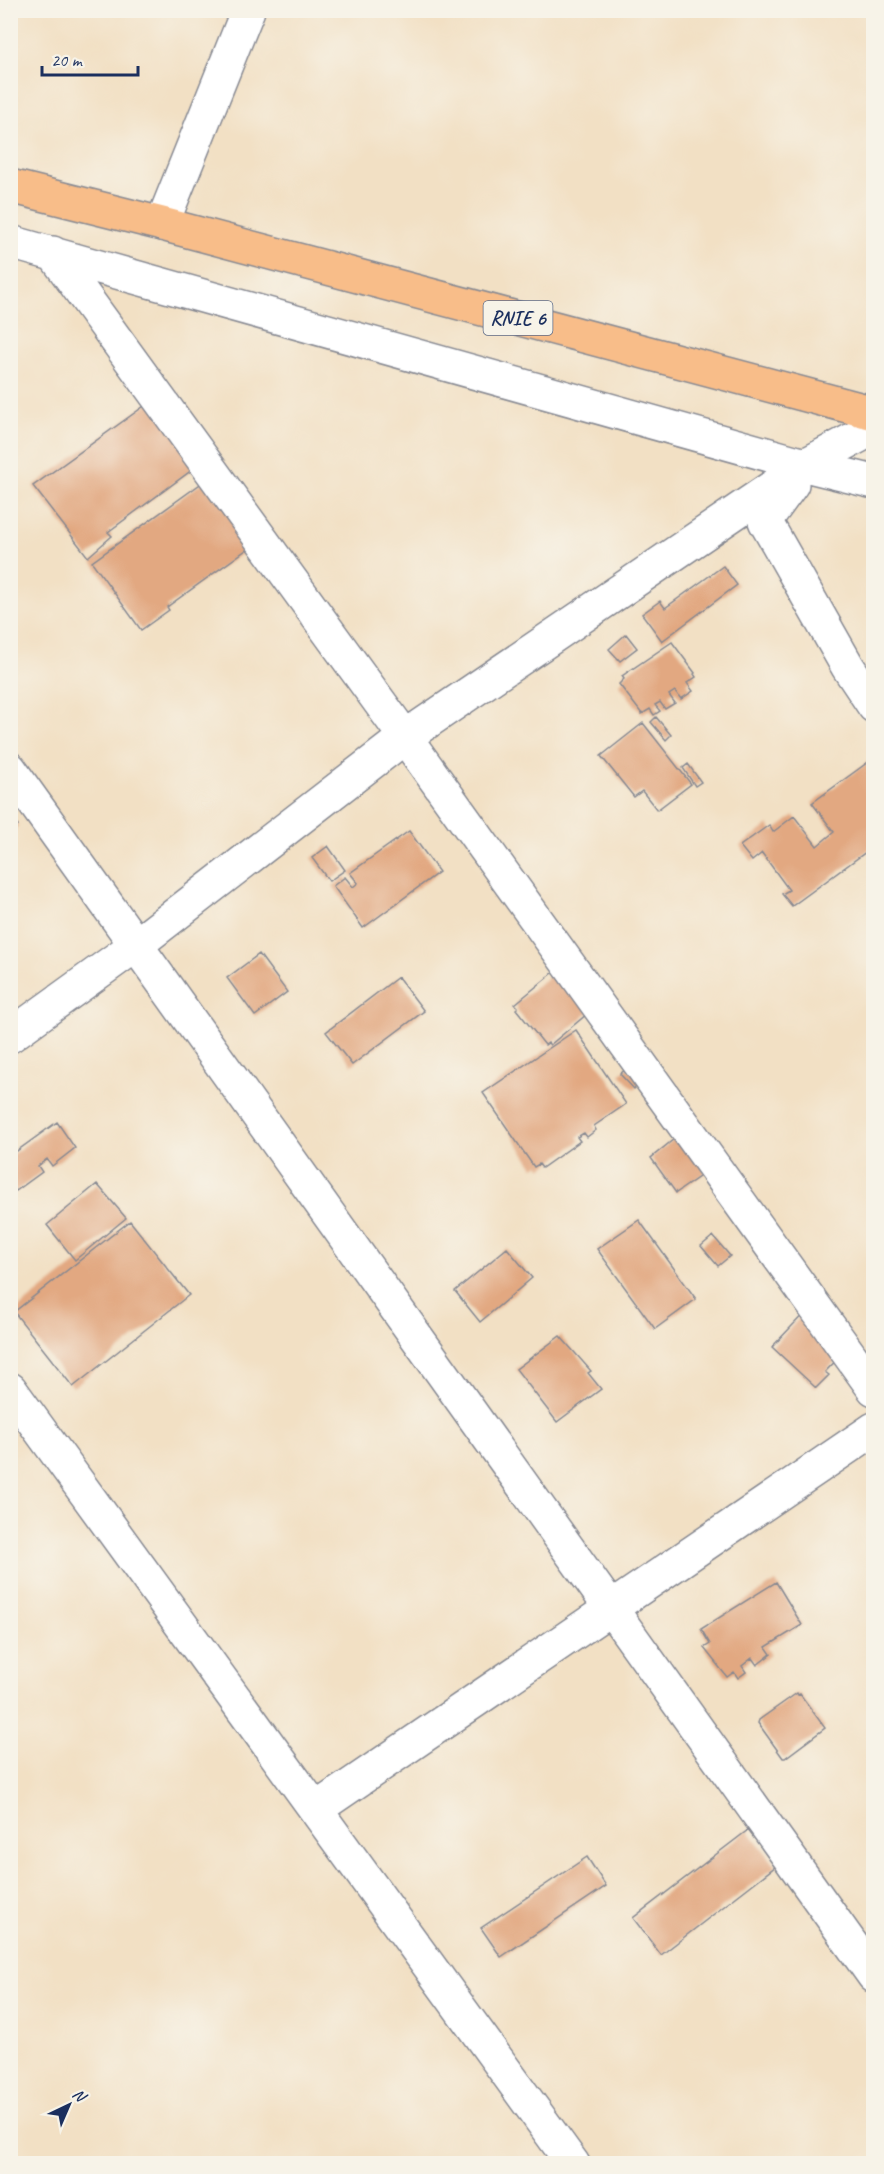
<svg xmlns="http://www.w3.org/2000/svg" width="884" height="2174" font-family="Caveat,sans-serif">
<rect width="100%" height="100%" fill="#f7f3e8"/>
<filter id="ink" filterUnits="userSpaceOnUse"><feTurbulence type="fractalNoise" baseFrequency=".0167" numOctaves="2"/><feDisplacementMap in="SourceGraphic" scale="12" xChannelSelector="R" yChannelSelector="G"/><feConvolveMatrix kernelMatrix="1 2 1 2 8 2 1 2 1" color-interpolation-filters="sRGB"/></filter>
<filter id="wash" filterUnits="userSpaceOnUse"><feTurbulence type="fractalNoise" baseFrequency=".008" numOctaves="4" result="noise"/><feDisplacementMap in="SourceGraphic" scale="24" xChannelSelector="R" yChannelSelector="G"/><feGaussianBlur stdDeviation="1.35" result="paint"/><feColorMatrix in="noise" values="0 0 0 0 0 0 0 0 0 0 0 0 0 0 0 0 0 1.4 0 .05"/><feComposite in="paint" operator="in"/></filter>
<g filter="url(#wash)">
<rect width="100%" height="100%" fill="#f2e0c4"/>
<g id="blocks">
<path fill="#e2a881" d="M154,399L204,461L108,532L112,536L88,557L33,486Z
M210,477L257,542L167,607L169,610L141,630L92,562Z
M723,566L737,585L662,641L642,614L660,601L665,608Z
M626,634L637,648L620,661L609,649Z
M672,642L695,673L694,674L696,677L687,683L693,691L681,699L675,691L669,695L675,703L665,709L660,702L655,705L660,711L654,715L650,709L642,714L619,684L624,679L622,676Z
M656,717L671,735L666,740L651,722Z
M643,723L691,784L657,810L642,791L634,797L601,756Z
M871,760L874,764V846L792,906L782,894L789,890L762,853L752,861L740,846L769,825L773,832L794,816L817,846L834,832L812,803Z
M688,764L701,782L695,786L683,768Z
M10,816L18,826L10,832Z
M409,831L439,872L363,928L333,886L345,877L353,887L358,883L350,873Z
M328,846L345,870L329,881L312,858Z
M259,954L287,992L255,1016L227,978Z
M565,963L599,1004L550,1045L548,1043L545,1045L516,1009L518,1007L515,1004Z
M398,977L424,1011L352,1065L326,1032Z
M576,1030L626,1104L594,1126L596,1130L587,1137L584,1133L577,1137L580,1141L542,1168L539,1164L534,1167L483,1093Z
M627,1068L645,1077L634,1089L620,1074Z
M57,1122L75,1148L52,1166L47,1159L38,1166L42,1172L16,1191L10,1183V1156Z
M680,1136L706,1172L676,1193L651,1158L674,1139L675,1140Z
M97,1184L126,1218L75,1260L47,1225Z
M639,1220L696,1299L655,1329L597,1249Z
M130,1221L189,1295L73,1387L14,1312Z
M713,1236L730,1256L718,1266L701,1246Z
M507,1248L532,1278L480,1322L455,1291Z
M811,1306L849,1347L825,1372L829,1375L816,1388L772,1347Z
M560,1336L591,1371L588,1373L601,1389L557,1422L516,1369Z
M776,1582L802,1625L766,1647L771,1654L757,1665L752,1658L742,1666L746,1672L738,1678L734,1672L727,1677L704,1648L710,1644L701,1629Z
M797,1693L798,1695L800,1694L825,1728L785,1758H783L758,1723L759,1720Z
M748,1830L776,1866L661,1955L633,1918Z
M587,1857L606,1886L501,1957L481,1928Z"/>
</g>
</g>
<g filter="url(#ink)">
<use href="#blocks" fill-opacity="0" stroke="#868891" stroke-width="1.5"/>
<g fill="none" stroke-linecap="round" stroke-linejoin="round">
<g stroke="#868891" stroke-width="36">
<path id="minor" d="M162,224L248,10
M10,242L805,465L874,482
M53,253L405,737L874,1389
M792,484L765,521L848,667L874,706
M10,769L874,1976
M10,1036L136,945L405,737L805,465L874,428
M10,1389L573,2164
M316,1809L874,1429"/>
</g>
<g stroke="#868891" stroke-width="36">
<path id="major" d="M10,186L162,224L874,413"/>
</g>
<use href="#minor" stroke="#fff" stroke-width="33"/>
<use href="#major" stroke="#f8bd89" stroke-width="33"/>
</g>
</g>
<g text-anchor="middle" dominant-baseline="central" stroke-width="6" stroke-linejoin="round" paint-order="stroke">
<rect fill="#f7f3e8" stroke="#5d6a87" stroke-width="1.5" x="483.5" y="301" width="69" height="34" rx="4.5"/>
<g font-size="20" font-weight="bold" fill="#1b2f5e">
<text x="518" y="318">RNIE 6</text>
</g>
</g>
<rect width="884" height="2174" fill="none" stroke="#f7f3e8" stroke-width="36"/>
<g transform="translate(69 2105) rotate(44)" stroke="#f7f3e8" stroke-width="4.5" paint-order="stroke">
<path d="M0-4.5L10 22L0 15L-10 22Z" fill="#1b2f5e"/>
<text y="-9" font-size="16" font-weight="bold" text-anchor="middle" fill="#1b2f5e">N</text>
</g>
<path d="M42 66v9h96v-9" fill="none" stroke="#1b2f5e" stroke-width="3"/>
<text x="51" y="66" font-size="18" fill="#1b2f5e" stroke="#f7f3e8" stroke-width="4.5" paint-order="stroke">20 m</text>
</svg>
